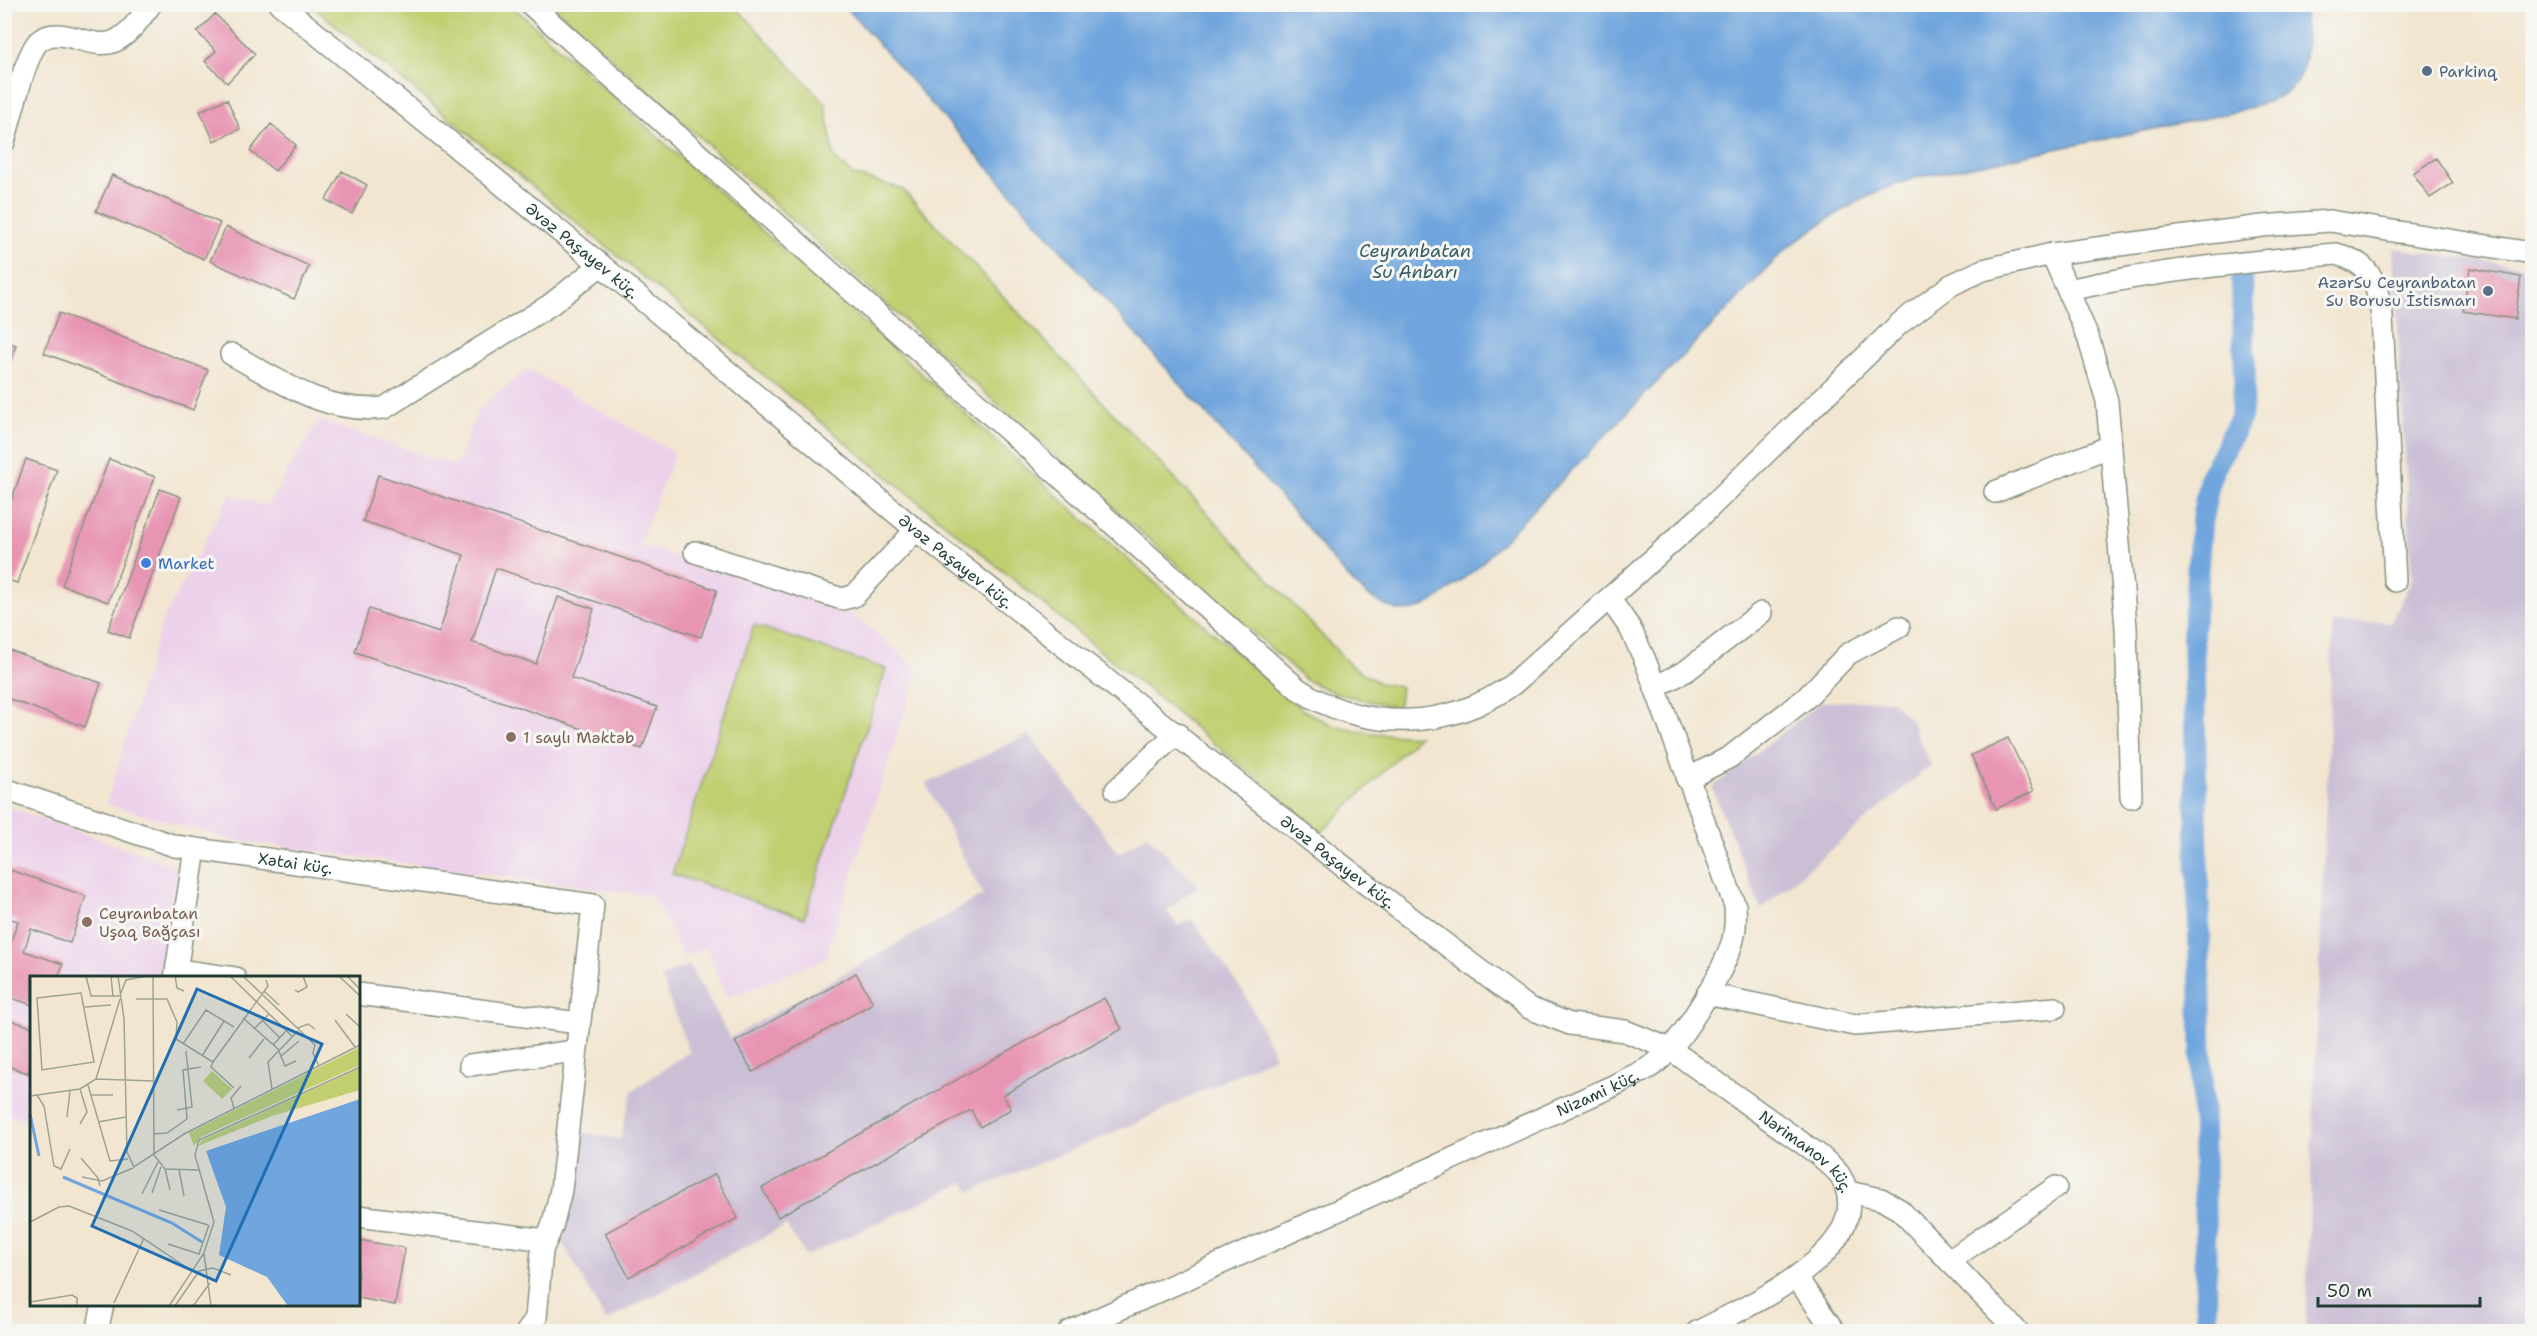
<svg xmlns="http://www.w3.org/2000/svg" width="2537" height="1336" font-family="'Shantell Sans',sans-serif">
<rect width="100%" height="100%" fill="#f6f6f2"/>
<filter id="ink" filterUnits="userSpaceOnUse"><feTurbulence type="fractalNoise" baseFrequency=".0167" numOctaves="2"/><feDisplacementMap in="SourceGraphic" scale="12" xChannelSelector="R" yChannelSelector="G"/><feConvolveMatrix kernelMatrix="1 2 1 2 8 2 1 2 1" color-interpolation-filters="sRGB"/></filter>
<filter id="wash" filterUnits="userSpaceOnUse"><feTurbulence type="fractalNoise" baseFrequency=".008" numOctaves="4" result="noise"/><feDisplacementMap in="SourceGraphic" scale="24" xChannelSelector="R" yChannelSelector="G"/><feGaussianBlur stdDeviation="1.35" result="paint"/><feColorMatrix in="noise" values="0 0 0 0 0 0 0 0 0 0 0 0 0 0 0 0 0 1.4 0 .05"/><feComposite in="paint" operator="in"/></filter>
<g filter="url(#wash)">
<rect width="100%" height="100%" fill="#f2e6d1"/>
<path fill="#ecd1ea" d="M527,369L675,453L639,544L855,616L918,670L825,959L727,998L706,947L683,957L653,896L237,841L106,804L162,622L230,494L267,506L319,420L456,466L478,410Z
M4,806L178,867L159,977L32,978L31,1122L5,1114Z"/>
<path fill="#cbbfd5" d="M2393,248L2532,268V1331L2305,1332L2333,623L2391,622L2412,579Z
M1891,700L1910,719L1931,765L1761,909L1712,788L1821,702Z
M1029,734L1119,854L1147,835L1198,885L1167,911L1178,926L1192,919L1245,995L1275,1056L1136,1123L970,1192L965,1182L806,1256L786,1225L606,1321L563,1243L579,1132L620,1139L632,1091L689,1052L661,977L689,965L730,1038L983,895L926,784Z"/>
<path fill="#c1cf71" stroke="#708652" stroke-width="1.5" d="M311,5H511L1124,556L1303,710L1332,725L1372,733L1419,736L1322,832Z
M552,5H734L825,103L834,157L853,175L902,189L1351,666L1379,683L1401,687L1398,708L1335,693L1306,680Z
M754,625L886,669L804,918L672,874Z"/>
<path fill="#70a5dd" stroke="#487188" stroke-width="1.5" d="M2304,4C2305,35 2314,75 2283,95C2270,103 2250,107 2235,112L1915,178C1866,193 1827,218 1786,249L1476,569C1462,579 1431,607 1414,610C1371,618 1328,554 1305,525L844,5Z"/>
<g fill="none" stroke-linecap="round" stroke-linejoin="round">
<path stroke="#70a5dd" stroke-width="22" d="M2207,1332L2193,631L2201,524L2210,477L2241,417L2245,377L2242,280"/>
</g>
<g id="blocks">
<path fill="#e894b3" d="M215,14L255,54L227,83L205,61L216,51L197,32Z
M227,99L240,129L214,141L200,111Z
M271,124L296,145L275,171L250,151Z
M2436,158L2453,183L2430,198L2413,173Z
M342,171L367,185L352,214L326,200Z
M112,175L220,223L204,259L96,211Z
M226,227L309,266L294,299L210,261Z
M2470,268L2521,277L2515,319L2463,311Z
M59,313L208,370L193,410L44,353Z
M4,341L16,345L5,377H4Z
M26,459L57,470L17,583L4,579V521Z
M109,459L155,477L108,602L62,585Z
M378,475L717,590L701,637L496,568L472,642L536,664L558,597L594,609L571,678L657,707L642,749L355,652L369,609L439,633L464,555L363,521Z
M160,489L181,497L129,638L108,630Z
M4,590L9,591L5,605H4Z
M4,648L101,683L85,727L4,697Z
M2008,738L2034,791L1996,809L1971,755Z
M4,868L86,896L70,943L31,929L24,951L63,964L58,978H32V1005L9,997L5,1010L4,946L9,947L18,921L4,917Z
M856,973L873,1003L753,1072L735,1042Z
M1104,998L1122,1029L1003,1095L1011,1109L980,1127L971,1110L778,1217L762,1188Z
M4,1018L32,1027V1063L28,1073L4,1065Z
M715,1174L738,1218L629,1277L605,1233Z
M358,1240L405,1248L395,1305L358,1298Z"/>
</g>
</g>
<g filter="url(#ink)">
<use href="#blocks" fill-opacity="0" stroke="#889282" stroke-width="1.5"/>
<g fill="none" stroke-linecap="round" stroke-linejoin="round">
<g stroke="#889282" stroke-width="24">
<g id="minor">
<path id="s1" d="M280,4L601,265L916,530L1348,870L1529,1008L1570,1024L1625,1031L1670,1049L1819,1155C1825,1161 1834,1167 1839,1174C1887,1247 1745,1307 1697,1332"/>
<path d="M530,4L1298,689C1365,732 1448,731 1513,684L1699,518L1899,324L1951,285L1983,270L2052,254L2262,226L2330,221L2532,253"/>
<path d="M4,142C10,121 25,54 39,41C60,23 92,52 115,41C130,34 141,17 151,4"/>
<path d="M2052,254L2088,337L2107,401L2126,627L2131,797"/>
<path d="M2068,290C2159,270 2244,262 2336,254C2372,263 2377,283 2382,317L2395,581"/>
<path d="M231,354C280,381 325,414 384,408L550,305L601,265"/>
<path d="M1995,492L2111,446"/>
<path d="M695,552L842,599L854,596L916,530"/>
<path d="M1655,687L1686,671L1761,613"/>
<path d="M1687,779L1730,757L1806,698L1848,654L1899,627"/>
<path id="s2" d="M4,789L175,846L593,905L561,1190L552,1227L542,1250L536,1318L527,1332"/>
<path d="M1116,790L1177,733"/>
<path d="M177,970L235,978"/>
<path d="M175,978L195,849"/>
<path d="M358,994L578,1023"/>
<path d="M1707,994L1855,1025L2055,1008"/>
<path d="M470,1065L575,1051"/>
<path d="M1848,1192L1881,1199L1900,1210L2018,1332"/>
<path d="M358,1216L546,1240"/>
<path d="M1949,1261L2056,1187"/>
<path d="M1796,1277L1835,1332"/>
<path d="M98,1327L103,1304"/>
<path id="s3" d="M1069,1332L1613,1086C1627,1078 1645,1072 1657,1062C1682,1042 1720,977 1731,946C1736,933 1736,920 1735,906L1645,660L1630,628L1609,598"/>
</g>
</g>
<use href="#minor" stroke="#fff" stroke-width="21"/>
</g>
</g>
<g fill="#5c6f8a" stroke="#f6f6f2" stroke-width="2">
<circle cx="2427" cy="71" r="6"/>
<circle cx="2488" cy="291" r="6"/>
</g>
<circle fill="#3f7fe0" stroke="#f6f6f2" stroke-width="2" cx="146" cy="563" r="6"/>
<g fill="#8d6e63" stroke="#f6f6f2" stroke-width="2">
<circle cx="511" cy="737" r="6"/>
<circle cx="87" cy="922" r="6"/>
</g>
<g text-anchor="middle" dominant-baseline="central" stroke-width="6" stroke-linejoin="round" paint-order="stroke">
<g font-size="16" fill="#4e5e75" stroke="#f6f6f2" text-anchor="start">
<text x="2439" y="71">Parkinq</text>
<text x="2476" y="282" text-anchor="end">AzərSu Ceyranbatan<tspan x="2476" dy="18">Su Borusu İstismarı</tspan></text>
</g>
<g font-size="16" fill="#1f3d34" stroke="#f6f6f2">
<text stroke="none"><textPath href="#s1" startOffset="390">Əvəz Paşayev küç.</textPath></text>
<text stroke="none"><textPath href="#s1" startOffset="876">Əvəz Paşayev küç.</textPath></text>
<text stroke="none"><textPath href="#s1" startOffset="1362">Əvəz Paşayev küç.</textPath></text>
<text stroke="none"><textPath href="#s2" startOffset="302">Xətai küç.</textPath></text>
<text stroke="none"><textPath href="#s3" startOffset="580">Nizami küç.</textPath></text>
<text stroke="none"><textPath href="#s1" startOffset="1922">Nərimanov küç.</textPath></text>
</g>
<g font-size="16" fill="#366cbe" stroke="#f6f6f2" text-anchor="start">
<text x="158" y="563">Market</text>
</g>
<g font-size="16" fill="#785e54" stroke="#f6f6f2" text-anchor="start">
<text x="523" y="737">1 saylı Məktəb</text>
<text x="99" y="913">Ceyranbatan<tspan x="99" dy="18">Uşaq Bağçası</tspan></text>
</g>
<g font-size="18" font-style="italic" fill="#375c67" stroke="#f6f6f2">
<text x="1415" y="251">Ceyranbatan<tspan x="1415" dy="21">Su Anbarı</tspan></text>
</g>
</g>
<g transform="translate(30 976)">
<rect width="330" height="330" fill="#f2e6d1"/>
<path d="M330,71V89L171,161L164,170L159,157ZM330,92V114L242,140L168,170L172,164ZM182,95L202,113L192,123L173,105Z" fill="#c1cf71"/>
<path d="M330,123V330H258L237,301L189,279L196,231L176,175Z" fill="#70a5dd"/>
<path fill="none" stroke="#70a5dd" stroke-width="3" d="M0,138L9,180M33,201L142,247L172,266"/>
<path fill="none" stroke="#9ea292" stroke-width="1.5" d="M56,0L61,20H91M81,0L83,21M88,0L94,43L97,176L104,191L154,158L330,69M123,0L124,179L135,193L169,194M145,0L147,12L154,15M200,0L263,61M213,0L285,69L283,77L289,90M309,0L330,20M317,0L330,13M265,14L268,16L277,11L273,0M234,15L249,29M51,17L64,86L12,94L7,22ZM91,17L96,4L117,0M106,23H137L147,46L146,63L183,86L181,91L204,112M55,31L81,29M316,38L330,51M213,42L248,73L255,90L266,85M232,44L250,62M305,44L325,71M268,52L278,48L285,53M224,53L239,38M153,68L176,34L204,51M243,69L256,55M172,80L194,45M250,81L269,65M219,82L234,63M183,86L238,10L236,4M66,103L123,105M58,109L80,185L98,183M50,113L57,136L50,148M242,113L238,86L268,55M7,119L14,130L24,190L31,193L40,173M61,119H83M0,120L50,113L66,103L90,23M204,132L201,122L211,110M147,134L162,131L156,75M37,141L40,115M68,146L96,141M123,158L137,157L157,143L153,94L171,91M51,182L68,202L70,210M135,193L140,214M149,194L154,220M52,201L72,205L103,192M122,217L131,191M112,218L128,186M129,234L178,249M0,246L29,231L39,230L102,255L162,295M138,268L169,278L179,249M174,278L181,330M0,326L42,319L47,322V330M84,327L114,262M139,330L174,277L184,246L165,179L169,164L330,91M145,330L169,295L183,292L201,299M163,330L180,307"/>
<path fill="#1f6fb2" fill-opacity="0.15" stroke="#1f6fb2" stroke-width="3" d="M167,13L292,68L186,305L62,250Z"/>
<rect width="330" height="330" fill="none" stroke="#1f3d34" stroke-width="3"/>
</g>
<rect width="2537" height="1336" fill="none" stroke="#f6f6f2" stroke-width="24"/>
<path d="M2318 1297v9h162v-9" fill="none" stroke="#1f3d34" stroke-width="3"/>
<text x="2327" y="1297" font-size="18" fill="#1f3d34" stroke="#f6f6f2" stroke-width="4.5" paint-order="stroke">50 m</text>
</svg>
